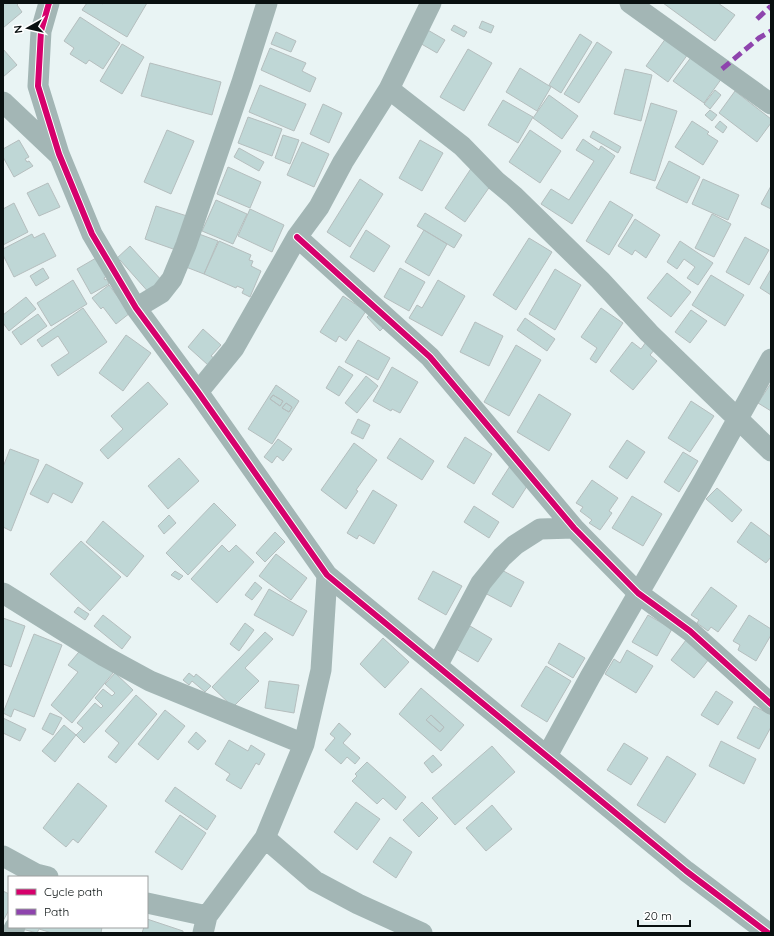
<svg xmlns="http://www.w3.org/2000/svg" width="774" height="936" font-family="Quicksand,sans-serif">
<rect width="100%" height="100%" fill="#e9f4f4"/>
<path fill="#bfd7d6" stroke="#b5bebe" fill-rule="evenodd" d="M3,3H19L17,5L22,12L3,28Z
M87,3H101L103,4L104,3H147L127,37L82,10Z
M663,3H718L735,15L715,41Z
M80,17L120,43L103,69L89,60L86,64L70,54L74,48L64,41Z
M482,21L494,26L491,33L479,28Z
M454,25L467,32L464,37L451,30Z
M426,29L445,40L437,53L418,42Z
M276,32L296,41L291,52L271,44Z
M580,34L592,42L561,93L549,85Z
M666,38L688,54L668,82L646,66Z
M597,42L612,52L579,103L564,94Z
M122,44L144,57L122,94L100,81Z
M270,48L306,63L302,71L316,78L310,92L261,70Z
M3,49L17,65L3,77Z
M468,49L492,63L464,111L440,97Z
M692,56L722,78L704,103L673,81Z
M150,63L221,82L212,115L141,96Z
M520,68L551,87L537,111L506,92Z
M625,69L652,75L641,121L614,114Z
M260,85L306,104L294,131L249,112Z
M715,90L721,95L710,109L704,104Z
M735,91L771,119V123L757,142L719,113Z
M549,95L578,116L562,139L533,118Z
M503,100L533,117L518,143L488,125Z
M651,103L677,111L655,181L630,173Z
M323,104L342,113L329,143L310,134Z
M710,110L717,115L712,121L705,115Z
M248,117L282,129L272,156L238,143Z
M692,121L709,132L707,134L718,141L703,165L675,147Z
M720,121L727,127L723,133L715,127Z
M167,130L194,141L171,194L144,182Z
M530,130L561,151L540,183L509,162Z
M593,131L621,147L618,153L590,137Z
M283,135L299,140L290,164L275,158Z
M583,139L599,150L601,146L615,156L572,224L541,204L551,189L569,200L594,161L576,150Z
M19,140L29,157L25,159L27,162L29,161L33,166L14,177L3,157V149Z
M420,140L443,153L422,191L399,178Z
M302,142L329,154L314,187L287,175Z
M239,148L264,162L259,171L234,157Z
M669,161L700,177L687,203L656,188Z
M228,167L261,182L250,208L217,194Z
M472,167L493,182L465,222L445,208Z
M360,179L383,194L350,247L327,232Z
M703,179L739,195L728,220L692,204Z
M48,183L60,207L39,216L27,193Z
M771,186V209L761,204Z
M216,200L247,214L233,244L202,231Z
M610,201L633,215L609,255L586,241Z
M14,203L28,232L3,245V209Z
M156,206L187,216L176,250L145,239Z
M250,209L284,225L272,252L238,236Z
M425,213L462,235L454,248L417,226Z
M712,214L731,224L714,257L695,248Z
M635,219L660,235L646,258L635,250L632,255L618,246Z
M366,230L390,246L374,272L350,257Z
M424,230L447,244L429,276L405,262Z
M44,233L56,256L14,277L3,255V249L32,234L34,238Z
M199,234L218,241L204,274L186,267Z
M745,237L769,250L749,285L726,272Z
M529,238L552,252L516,310L493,295Z
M219,241L251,255L249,260L253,261L251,266L261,271L250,297L242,293L244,289L237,286L236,288L204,274Z
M680,241L713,263L698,285L687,278L695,267L684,259L677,269L667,262Z
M130,246L164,283L151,295L120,260L118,262L116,259Z
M96,258L107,276L104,278L105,280L107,279L109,284L91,294L77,269Z
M43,268L49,278L36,286L30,276Z
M400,268L425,282L409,311L384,297Z
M555,269L581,285L555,330L529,314Z
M771,269V295L760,288Z
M667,273L691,292L671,317L647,298Z
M711,275L744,295L725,326L692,305Z
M73,280L87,304L51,326L37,303Z
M438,280L465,296L442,336L409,318L417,305L422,308Z
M109,285L130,313L116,324L103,307L101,309L92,298Z
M343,296L366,311L346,341L339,336L336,342L320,332Z
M26,297L36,309L9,331L3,323V315Z
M83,308L107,342L58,376L51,365L69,353L58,336L42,347L37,340Z
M601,308L623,323L596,363L590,359L597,348L581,337Z
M691,310L707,321L690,343L675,332Z
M38,314L47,326L21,345L12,332Z
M370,314L383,328L380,331L367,317Z
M525,318L555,339L547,351L517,330Z
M475,322L503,336L489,366L460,352Z
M203,329L221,345L211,356L214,358L208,365L188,347Z
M126,335L151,353L123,391L99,373Z
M358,340L390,358L378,380L345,362Z
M632,342L641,349L646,342L655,349L650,355L657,361L633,390L610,371Z
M516,345L541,360L509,416L484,402Z
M339,366L353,375L339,396L326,388Z
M392,367L418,382L400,413L392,409L391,411L373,401Z
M366,376L378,386L357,413L345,403Z
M148,382L168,404L108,459L100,450L123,429L111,416Z
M771,383V411L758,403Z
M276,385L299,401L272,444L248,429ZM273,395L283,401L280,406L270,399ZM286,403L292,407L289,412L282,408Z
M539,394L571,414L549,451L517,432Z
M273,395L283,401L280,406L270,399Z
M691,401L714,416L690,452L668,438Z
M286,403L292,407L289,412L282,408Z
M358,419L370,425L363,439L351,433Z
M465,437L492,454L474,484L447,467Z
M400,438L434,461L422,480L387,458Z
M278,439L292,449L283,461L277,456L272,463L264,457Z
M627,440L645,452L627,479L609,467Z
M354,443L377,460L356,490L358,491L346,509L321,490Z
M10,449L39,460L11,531L3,527V467Z
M683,452L698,461L679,492L664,482Z
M179,458L199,481L168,509L148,486Z
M46,464L83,483L72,503L53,493L48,503L30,494Z
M510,466L531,480L513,508L492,494Z
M592,480L618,498L609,511L612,513L600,530L589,523L592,520L580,511L583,507L576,503Z
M717,488L742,510L732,522L706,499Z
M373,490L397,505L374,544L359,535L357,539L347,533Z
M632,496L662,514L643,546L612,528Z
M214,503L236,525L188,575L166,553Z
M474,506L499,522L489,538L464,522Z
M169,515L176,523L164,534L158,526Z
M103,521L144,556L127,577L86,542Z
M751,522L771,537V557L766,563L737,542Z
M275,532L285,542L265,562L256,553Z
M81,541L121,577L90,611L50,574Z
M222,545L229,552L236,545L254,562L217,603L191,579Z
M276,554L307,578L291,600L259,576Z
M496,567L524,582L511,607L483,592Z
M175,571L183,576L179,580L171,575Z
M433,571L462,586L446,615L418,599Z
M255,582L262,588L252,600L245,595Z
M711,587L737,606L718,632L711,627L708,631L697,623L699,620L691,615Z
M269,589L307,611L293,636L254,615Z
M78,607L89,614L85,620L74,612Z
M103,615L131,637L122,649L94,626Z
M648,615L672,629L657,656L632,642Z
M749,615L771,629V635L756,661L738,650L740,645L733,641Z
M3,618L25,626L11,667L3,664Z
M245,623L254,630L239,651L230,644Z
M470,626L492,639L478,662L456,649Z
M265,632L273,639L245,668L259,681L233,707L212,687Z
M34,634L62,645L34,717L14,709L11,717L3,713Z
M383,638L409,662L385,688L360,664Z
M686,640L709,659L694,678L671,660Z
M559,643L585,658L573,678L548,663Z
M83,647L113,673L72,723L51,705L78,672L68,665Z
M627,650L653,666L636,693L605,674L614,659L620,663Z
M546,666L571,681L547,722L521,706Z
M115,673L133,690L84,743L76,735L83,728L77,723L95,703L101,708L103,706L95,698L103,689L112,696L115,693L105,684Z
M189,673L194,677L196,674L211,686L205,692L192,681L189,685L183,680Z
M269,681L299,685L294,713L265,708Z
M421,688L464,725L441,751L399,714ZM431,715L444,727L440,732L426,720Z
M716,691L733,702L718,725L701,715Z
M136,695L157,714L116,763L108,757L119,743L105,731Z
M754,706L771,715V727L759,749L737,738Z
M165,710L185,726L158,760L138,744Z
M50,713L62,718L53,735L42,729Z
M431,715L444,727L440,732L426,720Z
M3,718L26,729L20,741L3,733Z
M339,723L351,734L343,743L360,758L355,764L347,757L341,764L325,750L335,738L330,734Z
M64,725L76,735L55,762L42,751Z
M196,732L206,741L198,750L188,742Z
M229,740L248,751L251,745L265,754L259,765L256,763L241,789L226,780L230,774L215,764Z
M721,741L756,759L744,784L709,766Z
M624,743L648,758L631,785L607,770Z
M492,746L515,772L455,825L432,798Z
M433,755L442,765L432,773L424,763Z
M667,756L696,774L665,823L637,805Z
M367,762L406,797L396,810L383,798L377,804L352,781L357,776L355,774Z
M78,783L107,806L78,843L73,839L66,847L43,828Z
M175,787L216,816L207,830L165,801Z
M356,802L380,819L357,850L334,832Z
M422,802L438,818L419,837L403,820Z
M492,805L512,829L486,851L466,828Z
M180,815L206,833L182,870L155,852Z
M390,837L412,852L396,878L373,862Z
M3,891L9,894V910L3,921Z
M147,919L183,931V933H142L144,927H147Z
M22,927H102L101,933H52L39,929L37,933L22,929Z"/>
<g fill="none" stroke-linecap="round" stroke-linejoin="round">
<path stroke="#a3b6b5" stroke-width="21" d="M49,3L41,31L38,86L59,154L92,234L136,308L198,392L327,575L686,871L768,933
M630,3L771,104
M389,89L462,146L496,181L514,196L600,280L649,333L771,451
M3,102L58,154
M297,237L430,357L574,528L638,593L690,631L771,704
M136,308L161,293L172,279L186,245L242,82L267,3
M198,392L234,348L297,237L319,207L343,162L389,89L431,3
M3,593L104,656L150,681L304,744
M437,666L481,583L502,557L515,545L540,529L574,528
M547,756L590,677L701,485L771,359
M265,838L315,881L358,904L422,933
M3,856L36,874L48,877
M147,903L207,916
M12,933L15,927
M203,933L207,916L265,838L304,744L321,670L327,575"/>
<path stroke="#8e44ad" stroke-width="5" stroke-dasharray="10 5" stroke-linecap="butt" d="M757,19L771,6
M722,69L759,38L771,31"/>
<g stroke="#fff" stroke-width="8">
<path id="cycleway" d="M49,3L41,31L38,86L59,154L92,234L136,308L198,392L327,575L686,871L768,933
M297,237L430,357L574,528L638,593L690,631L771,704"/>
</g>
<use href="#cycleway" stroke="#d6006c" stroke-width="6"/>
</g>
<rect width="774" height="936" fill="none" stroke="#091010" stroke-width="8"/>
<rect x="8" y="876" width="140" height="52" fill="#ffffff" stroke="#9d9f9f"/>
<rect x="16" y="889" width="20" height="6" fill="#d6006c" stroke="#9d9f9f"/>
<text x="44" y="896" font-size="12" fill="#091010">Cycle path</text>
<rect x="16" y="909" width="20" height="6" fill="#8e44ad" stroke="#9d9f9f"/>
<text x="44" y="916" font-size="12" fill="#091010">Path</text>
<g transform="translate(28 28) rotate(262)" stroke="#ffffff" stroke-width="3" paint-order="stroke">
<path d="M0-3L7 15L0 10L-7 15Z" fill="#091010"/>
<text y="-6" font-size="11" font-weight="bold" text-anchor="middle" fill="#091010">N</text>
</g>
<path d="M638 920v6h52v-6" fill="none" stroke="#091010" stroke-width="2"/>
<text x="644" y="920" font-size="12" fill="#091010" stroke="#ffffff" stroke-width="3" paint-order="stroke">20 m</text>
</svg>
